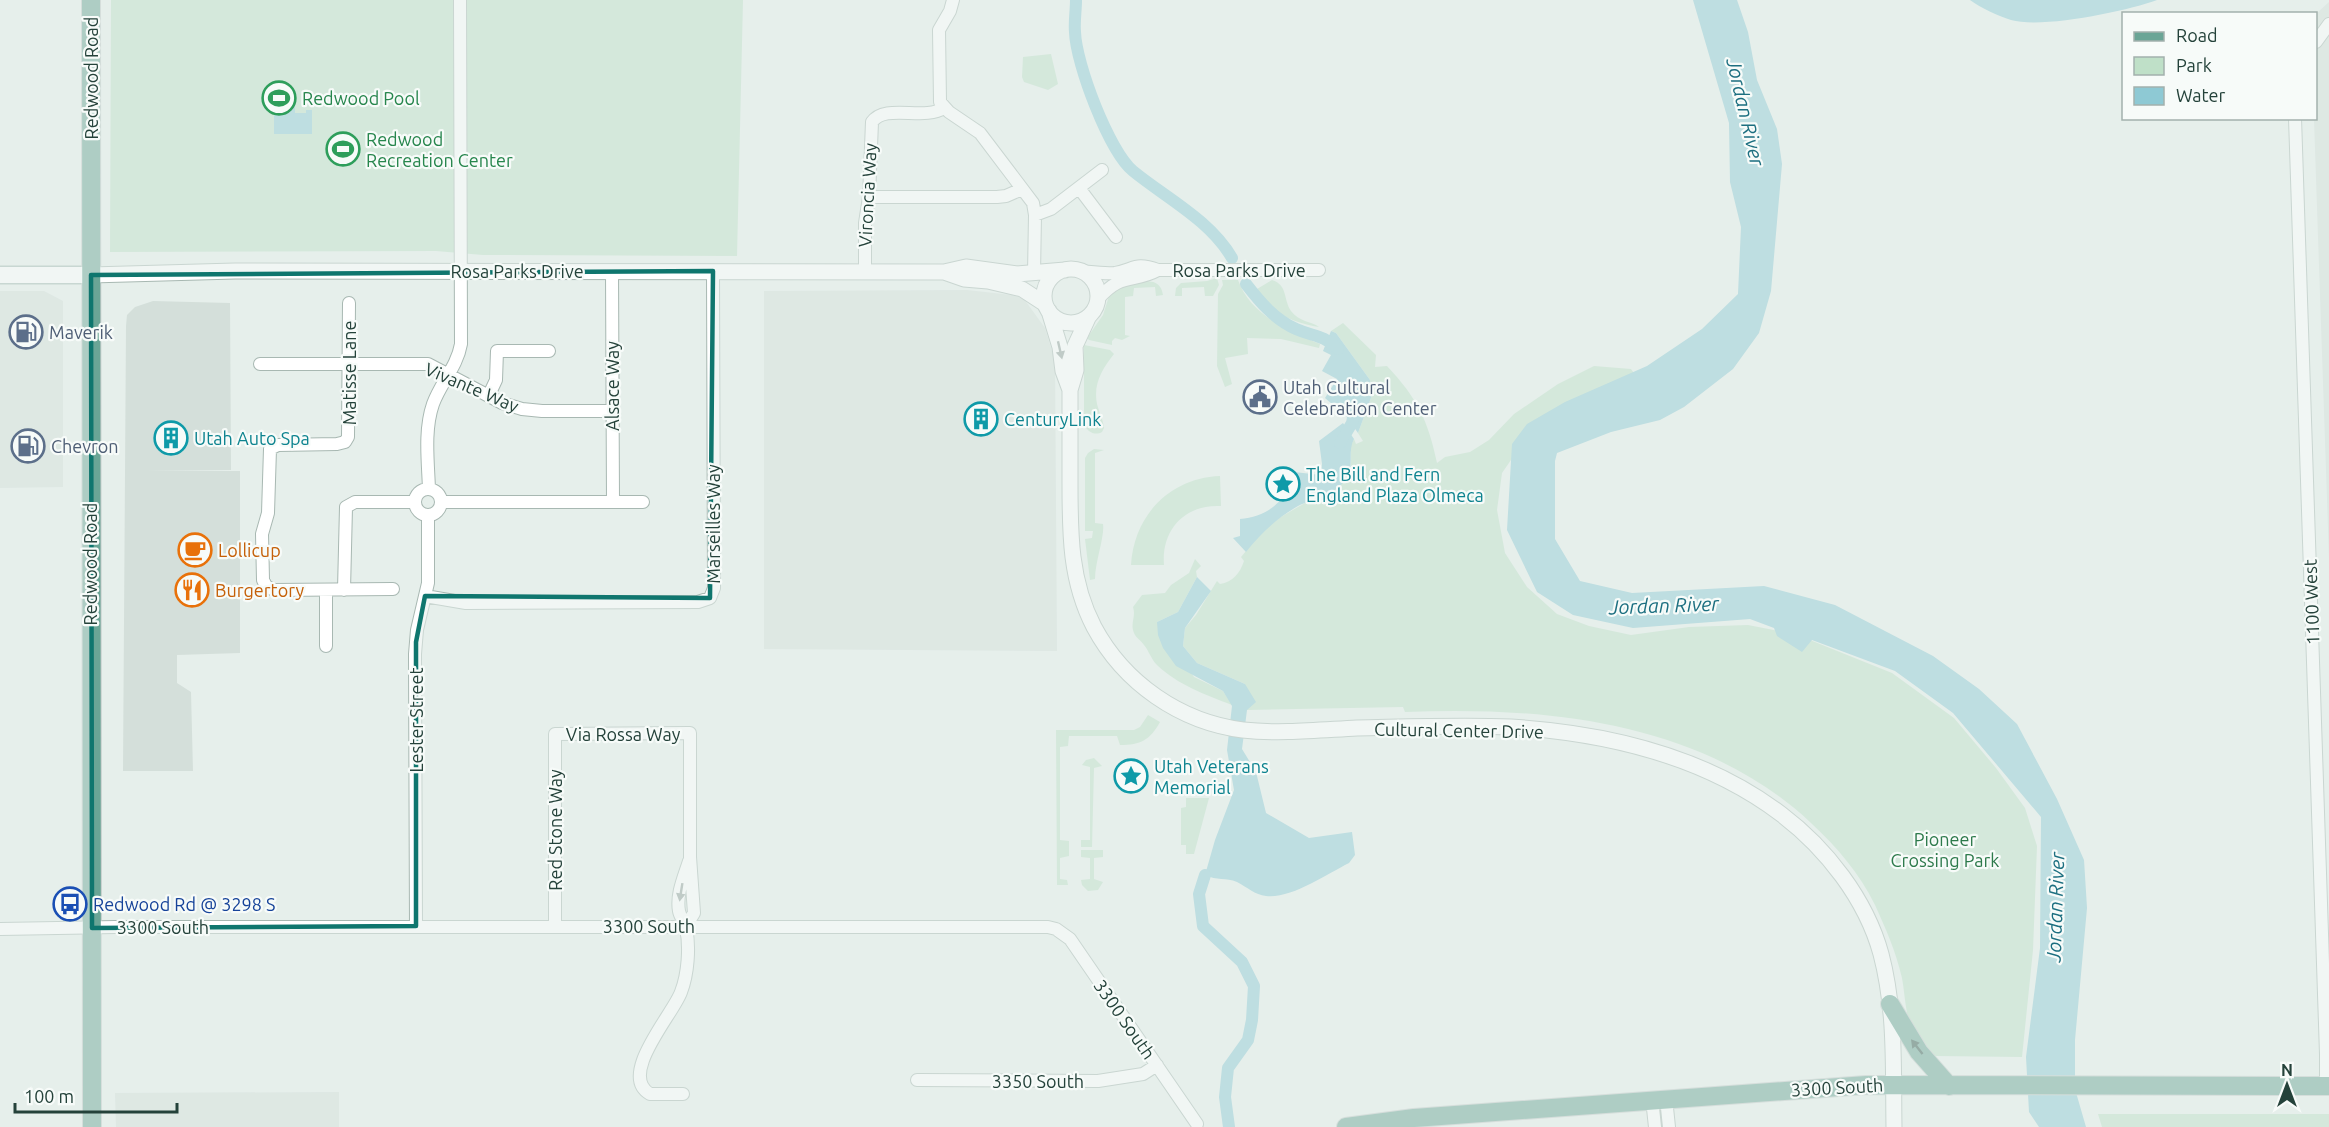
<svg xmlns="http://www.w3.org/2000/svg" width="2329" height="1127" font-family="Ubuntu,sans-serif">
<rect width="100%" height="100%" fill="#e6efeb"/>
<path fill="#d4dfda" d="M2329,2V557L2314,119L2316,14Z
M967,290L1012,295L1024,299L1045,328L1055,361L1057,651L764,649V291Z
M0,291H44L63,301V487L0,488Z
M153,301L230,303L231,470L147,471H240V653L177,655V683L191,692L193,771H123L126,326L127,315L135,307Z
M339,1092V1127H116L115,1093Z"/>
<path fill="#bfe0c8" d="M111,0H743L737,256L483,255L436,251L110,252Z
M1051,54L1058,84L1048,90L1024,82L1022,77L1023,57Z
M1217,278L1219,285L1213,296H1205L1204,287L1182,288V296H1175L1176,288L1181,283L1207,281Z
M1222,280H1238C1250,315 1289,331 1320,344L1319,348L1281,339L1247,338L1248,354L1225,358L1232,384L1225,387L1217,366L1218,294L1223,285Z
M1272,280C1288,285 1283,299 1291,311C1299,322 1311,321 1319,327C1297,324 1264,312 1257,289Z
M1135,281C1148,281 1161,279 1163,295L1156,296L1155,287L1134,288L1133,296L1125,297V335L1130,336L1122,340L1115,338L1112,341V345L1089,340L1087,338L1103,315L1110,293L1115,288Z
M1343,323L1376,355L1375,367L1387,366C1417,398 1428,420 1437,463L1445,457L1470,452L1489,440L1514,414L1558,384L1594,366L1631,369L1638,379L1520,447L1502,473L1497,510L1505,553L1527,587L1557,614L1589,626L1631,635L1689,627L1748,625L1795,634L1892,673L1954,718L1996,768L2025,808L2037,846L2033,950L2022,1057L1936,1056C1926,1053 1919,1046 1914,1036C1906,1021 1905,994 1902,978C1896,952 1886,929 1875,905C1860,874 1837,847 1811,823C1704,722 1546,706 1405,712L1403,707L1247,710L1245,684L1197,663L1183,646L1185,628L1196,615L1217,581L1220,584C1233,582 1240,573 1244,561L1241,557L1263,531L1279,518L1310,500L1351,468V445L1354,439L1356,444L1363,441L1358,433L1372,395L1370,380L1336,333L1331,331Z
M1084,345L1110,350L1114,354C1102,369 1093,384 1097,404C1099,412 1103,419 1104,428L1102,432C1095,436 1087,432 1084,424Z
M1094,449L1104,450L1095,453V523L1103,524C1105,536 1095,562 1095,579L1090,580L1085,539L1092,538L1093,531H1085V458L1088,453Z
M1220,476L1221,506C1186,504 1161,529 1164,565H1131C1134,515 1170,478 1220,476Z
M1195,559L1201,566L1196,571L1197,577L1178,612L1157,622L1194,677L1223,691L1232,705C1206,695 1178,685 1157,665C1151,659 1149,651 1144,645C1140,639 1135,638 1133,630C1131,622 1136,616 1133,607L1142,595L1165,593L1171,585L1189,573Z
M1148,715L1160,722C1150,740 1141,745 1120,745L1117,736H1069L1068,746L1060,747V840L1069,841V856L1060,858V879L1067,880L1068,885H1057L1056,730H1134L1140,727Z
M1094,758L1102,766L1094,768L1092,847H1081V840H1090V767L1082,765L1086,760Z
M1186,798H1209L1194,854H1186V845H1181V808L1186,807Z
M1081,850H1103V857L1094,858V879L1103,882L1098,890L1088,891L1082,885L1081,880L1090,879V858L1081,857Z
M2098,1114H2329V1127H2102Z"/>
<path fill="#8ec9d4" d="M1693,0H1737L1748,32L1757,80L1777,129L1782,164L1771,291L1759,333L1733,369L1684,407L1660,420L1611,432L1557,453L1555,461V539L1580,581L1632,593L1764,586L1835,605L1933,656L1979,689L2017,724L2057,799L2084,860L2087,908L2075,1040V1089L2086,1127H2039L2029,1112L2026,1057L2040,948L2041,817L1953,713L1895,671L1812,640L1802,652L1777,636L1774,628L1750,619L1633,628L1573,615L1537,592L1507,530L1512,444L1527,424L1565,402L1647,366L1702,329L1738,294L1741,227L1730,182L1729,123Z
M1970,0H2157C2127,11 2042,29 2011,20C1998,16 1981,8 1970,0Z
M274,93H295V113H306V110H312V134H274Z
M1331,331L1336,333L1370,380L1372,395L1358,433L1346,416L1325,398L1337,379L1322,371L1331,355L1323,351Z
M1343,423L1354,439C1347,452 1355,467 1346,479C1335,495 1314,498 1298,506C1277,518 1261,533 1246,552L1233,538L1240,536V519C1268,517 1288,500 1294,472L1321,475L1322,464L1319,441Z
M1197,577L1211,591L1185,628L1183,646L1197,663L1245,684L1256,702L1247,710L1242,749L1256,772L1266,813L1309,838L1352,832L1355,855L1349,863C1327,874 1291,899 1266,896C1255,895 1247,887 1237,882C1226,877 1217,881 1205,875L1215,840L1234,790L1227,750L1232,706L1223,691L1176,666L1163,648L1158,635L1157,622L1178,612Z"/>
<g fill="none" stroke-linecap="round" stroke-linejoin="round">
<path stroke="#8ec9d4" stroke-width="12" d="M1076,0C1076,11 1074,22 1075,32C1076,64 1109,151 1133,171C1166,198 1210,220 1232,258
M1246,284C1260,302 1274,319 1296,329C1314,337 1322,334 1338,349
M1340,443L1352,423L1355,407
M1205,875L1199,894L1203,926L1242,962L1254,986L1252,1020L1248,1040L1228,1068L1225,1097L1229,1127"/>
<g stroke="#a8b8b2" stroke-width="14">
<path id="minor" d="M953,0L950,11L939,30L940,102L949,112L980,133L1033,203L1035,215L1034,274
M2316,42L2329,24
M2295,118L2326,1054V1086
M1079,188L1116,237
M869,197H997L1006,196L1022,189
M1035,215L1051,209L1102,170
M612,271L613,502
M1080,271C1091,272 1104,274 1115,273C1135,269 1135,262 1158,270H1319
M865,272V223L869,197L872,122C885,103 924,121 944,108
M1098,299C1123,271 1132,284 1158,270
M349,303L348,437L345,442L337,444L278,445L270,449L268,513L262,534L263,580L266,586L274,590L393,589
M260,364H428L502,403L522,409L542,411H612
M489,395L496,380L497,351H549
M415 502a13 13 0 1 1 26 0a13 13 0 1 1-26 0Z
M429,489C428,461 424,430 433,404C441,382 457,367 461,344L460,0
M441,502H643
M326,590V646
M344,590L346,507L355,502H415
M425,596L466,603L698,602L710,598L714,588L713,271
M416,926L415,654L417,630L428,583V515
M555,926V734L690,733V857L694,913L686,926
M0,929L115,927H1048L1056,929L1070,939L1197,1124
M917,1080L1098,1081L1143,1074L1157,1065
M683,1094H650C617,1075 674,1013 681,992C688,974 690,947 686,928C685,922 680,917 679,911C676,894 684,877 689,861
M1666,1098L1669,1127
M1652,1099L1655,1127"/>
</g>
<g stroke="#a8b8b2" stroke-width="17">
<path id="tertiary" d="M1044 296a27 27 0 1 1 54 0a27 27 0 1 1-54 0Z
M944,272L964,279L988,281L1022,289L1045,304
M91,275L235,271L944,272L966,267L1017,274L1065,270
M1049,311L1060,347L1063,371L1070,390
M1088,318L1075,346L1076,370L1070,390C1070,421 1070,452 1070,484C1070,534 1070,581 1094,627C1124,683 1180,722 1243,730C1280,734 1319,730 1357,728C1408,727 1459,725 1511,727C1607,733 1703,755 1781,814C1826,848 1866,899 1881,954C1896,1011 1893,1069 1894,1127"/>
</g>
<g stroke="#a4bbb3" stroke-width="19">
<path id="secondary" d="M0,275H91"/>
</g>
<g stroke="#c2cac8" stroke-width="20">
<path id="primary" d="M91,0L92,1127
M1890,1004L1919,1052L1949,1086
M1346,1127L1414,1118L1866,1085L2329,1086"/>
</g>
<use href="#minor" stroke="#fff" stroke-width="12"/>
<use href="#tertiary" stroke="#fff" stroke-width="15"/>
<use href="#secondary" stroke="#fff" stroke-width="16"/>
<use href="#primary" stroke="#6aa596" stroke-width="18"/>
</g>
<defs><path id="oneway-solid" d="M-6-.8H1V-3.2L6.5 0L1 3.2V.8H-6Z" transform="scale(1.5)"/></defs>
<g fill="#92a09c">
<use href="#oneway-solid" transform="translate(1060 350) rotate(77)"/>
<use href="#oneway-solid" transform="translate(681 892) rotate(99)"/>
</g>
<use fill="#365b51" href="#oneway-solid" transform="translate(1917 1047) rotate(-128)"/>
<path d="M0 0H2329V1127H0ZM713,271L710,598L425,596L416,642V926L92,928L91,275Z" fill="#e6efeb" fill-opacity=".55" fill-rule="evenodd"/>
<path fill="none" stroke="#0f766e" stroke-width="4.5" stroke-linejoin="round" d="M713,271L710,598L425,596L416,642V926L92,928L91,275Z"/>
<defs>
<g id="stadium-ring" transform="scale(1.725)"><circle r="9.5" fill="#f7fbf9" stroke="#2e9e5b" stroke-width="1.5"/><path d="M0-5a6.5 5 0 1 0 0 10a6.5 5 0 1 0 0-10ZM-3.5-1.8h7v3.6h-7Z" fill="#2e9e5b"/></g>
<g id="fuel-ring" transform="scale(1.725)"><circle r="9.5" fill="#f7fbf9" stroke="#5c6f8a" stroke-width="1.5"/><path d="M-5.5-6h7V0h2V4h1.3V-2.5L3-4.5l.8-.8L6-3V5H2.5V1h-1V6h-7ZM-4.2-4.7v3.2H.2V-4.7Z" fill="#5c6f8a"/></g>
<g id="civic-ring" transform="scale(1.725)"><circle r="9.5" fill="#f7fbf9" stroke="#5c6f8a" stroke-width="1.5"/><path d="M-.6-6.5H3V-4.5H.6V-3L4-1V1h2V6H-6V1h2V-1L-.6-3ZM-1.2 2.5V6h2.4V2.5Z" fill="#5c6f8a"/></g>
<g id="building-ring" transform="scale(1.725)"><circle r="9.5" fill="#f7fbf9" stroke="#0f9aa8" stroke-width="1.5"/><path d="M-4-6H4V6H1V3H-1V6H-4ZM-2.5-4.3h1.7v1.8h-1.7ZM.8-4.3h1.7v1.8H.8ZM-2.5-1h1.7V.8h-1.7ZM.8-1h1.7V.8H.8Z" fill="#0f9aa8"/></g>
<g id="sight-ring" transform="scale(1.725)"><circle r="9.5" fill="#f7fbf9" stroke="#0f9aa8" stroke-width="1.5"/><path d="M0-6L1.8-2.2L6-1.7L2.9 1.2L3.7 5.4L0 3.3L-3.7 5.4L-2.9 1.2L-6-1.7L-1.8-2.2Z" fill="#0f9aa8"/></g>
<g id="cafe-ring" transform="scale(1.725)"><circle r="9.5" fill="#f7fbf9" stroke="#e8710a" stroke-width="1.5"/><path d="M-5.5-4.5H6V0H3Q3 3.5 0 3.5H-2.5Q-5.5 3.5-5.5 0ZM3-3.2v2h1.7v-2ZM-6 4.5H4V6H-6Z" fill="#e8710a"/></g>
<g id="restaurant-ring" transform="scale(1.725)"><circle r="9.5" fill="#f7fbf9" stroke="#e8710a" stroke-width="1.5"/><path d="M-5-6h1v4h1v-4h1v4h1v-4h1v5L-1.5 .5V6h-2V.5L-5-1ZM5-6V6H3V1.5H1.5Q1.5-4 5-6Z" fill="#e8710a"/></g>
<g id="bus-ring" transform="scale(1.725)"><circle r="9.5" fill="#f7fbf9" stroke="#1a4fb4" stroke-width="1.5"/><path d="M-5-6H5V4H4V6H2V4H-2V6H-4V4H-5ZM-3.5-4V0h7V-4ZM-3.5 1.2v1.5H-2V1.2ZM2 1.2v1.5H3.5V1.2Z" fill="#1a4fb4"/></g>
</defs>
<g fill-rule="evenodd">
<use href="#stadium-ring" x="279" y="98"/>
<use href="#stadium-ring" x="343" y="149"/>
<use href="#fuel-ring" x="26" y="332"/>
<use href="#civic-ring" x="1260" y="397"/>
<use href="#building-ring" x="981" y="419"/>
<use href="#building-ring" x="171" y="438"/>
<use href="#fuel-ring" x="28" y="446"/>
<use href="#sight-ring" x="1283" y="484"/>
<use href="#cafe-ring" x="195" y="550"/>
<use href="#restaurant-ring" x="192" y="590"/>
<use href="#sight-ring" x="1131" y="776"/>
<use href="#bus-ring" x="70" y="904"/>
</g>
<g text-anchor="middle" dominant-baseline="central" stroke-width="4.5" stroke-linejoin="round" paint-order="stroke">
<g font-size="18" fill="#24423a" stroke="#f7fbf9">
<text transform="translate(91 78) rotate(-90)">Redwood Road</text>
<text transform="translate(867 195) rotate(-87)">Vironcia Way</text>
<text x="1239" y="270">Rosa Parks Drive</text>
<text x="517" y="271">Rosa Parks Drive</text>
<text transform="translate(349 373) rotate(-90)">Matisse Lane</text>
<text transform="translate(612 386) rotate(-90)">Alsace Way</text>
<text transform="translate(472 387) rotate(23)">Vivante Way</text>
<text transform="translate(713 524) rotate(-90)">Marseilles Way</text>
<text transform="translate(90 564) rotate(-90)">Redwood Road</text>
<text transform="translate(2311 602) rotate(-92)">1100 West</text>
<text transform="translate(416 720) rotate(-90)">Lester Street</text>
<text transform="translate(1459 730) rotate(1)">Cultural Center Drive</text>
<text x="623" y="734">Via Rossa Way</text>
<text transform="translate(555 830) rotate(-90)">Red Stone Way</text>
<text x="649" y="926">3300 South</text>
<text x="163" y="927">3300 South</text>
<text transform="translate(1125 1019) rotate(55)">3300 South</text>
<text x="1038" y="1081">3350 South</text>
<text transform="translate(1837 1087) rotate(-3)">3300 South</text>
</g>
<g font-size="18" fill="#27864d" stroke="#f7fbf9" text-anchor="start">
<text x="302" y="98">Redwood Pool</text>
<text x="366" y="139">Redwood<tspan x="366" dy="21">Recreation Center</tspan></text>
</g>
<g font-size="18" fill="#4e5e75" stroke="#f7fbf9" text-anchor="start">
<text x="49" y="332">Maverik</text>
<text x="1283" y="387">Utah Cultural<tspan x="1283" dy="21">Celebration Center</tspan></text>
<text x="51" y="446">Chevron</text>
</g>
<g font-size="18" fill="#0d838f" stroke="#f7fbf9" text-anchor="start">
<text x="1004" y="419">CenturyLink</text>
<text x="194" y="438">Utah Auto Spa</text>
<text x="1306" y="474">The Bill and Fern<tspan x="1306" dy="21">England Plaza Olmeca</tspan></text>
<text x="1154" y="766">Utah Veterans<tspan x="1154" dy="21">Memorial</tspan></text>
</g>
<g font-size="18" fill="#c56008" stroke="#f7fbf9" text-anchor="start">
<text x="218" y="550">Lollicup</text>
<text x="215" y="590">Burgertory</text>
</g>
<g font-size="18" fill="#2d7a4b" stroke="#f7fbf9">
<text x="1945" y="839">Pioneer<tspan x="1945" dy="21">Crossing Park</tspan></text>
</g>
<g font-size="18" fill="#164399" stroke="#f7fbf9" text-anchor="start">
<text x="93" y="904">Redwood Rd @ 3298 S</text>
</g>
<g font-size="20" font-style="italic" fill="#1c6f80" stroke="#f7fbf9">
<text transform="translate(1746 112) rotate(77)">Jordan River</text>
<text transform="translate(1664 605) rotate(-2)">Jordan River</text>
<text transform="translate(2055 907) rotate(-88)">Jordan River</text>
</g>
</g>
<rect x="2122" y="12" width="195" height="108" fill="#f7fbf9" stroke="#a3b1ad" stroke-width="1.5"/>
<rect x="2134" y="32" width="30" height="9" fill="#6aa596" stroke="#a3b1ad" stroke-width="1.5"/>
<text x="2176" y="42" font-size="18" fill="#24423a">Road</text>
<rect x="2134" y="57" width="30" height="18" fill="#bfe0c8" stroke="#a3b1ad" stroke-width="1.5"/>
<text x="2176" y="72" font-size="18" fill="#24423a">Park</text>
<rect x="2134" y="87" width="30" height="18" fill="#8ec9d4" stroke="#a3b1ad" stroke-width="1.5"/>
<text x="2176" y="102" font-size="18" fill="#24423a">Water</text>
<g transform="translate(2287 1085)" stroke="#f7fbf9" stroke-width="4.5" paint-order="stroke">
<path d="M0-4.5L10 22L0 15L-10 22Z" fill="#24423a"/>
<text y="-9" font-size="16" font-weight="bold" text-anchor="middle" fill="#24423a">N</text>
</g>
<path d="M15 1103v9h162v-9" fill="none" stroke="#24423a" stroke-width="3"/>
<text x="24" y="1103" font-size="18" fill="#24423a" stroke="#f7fbf9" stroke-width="4.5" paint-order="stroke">100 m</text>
</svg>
